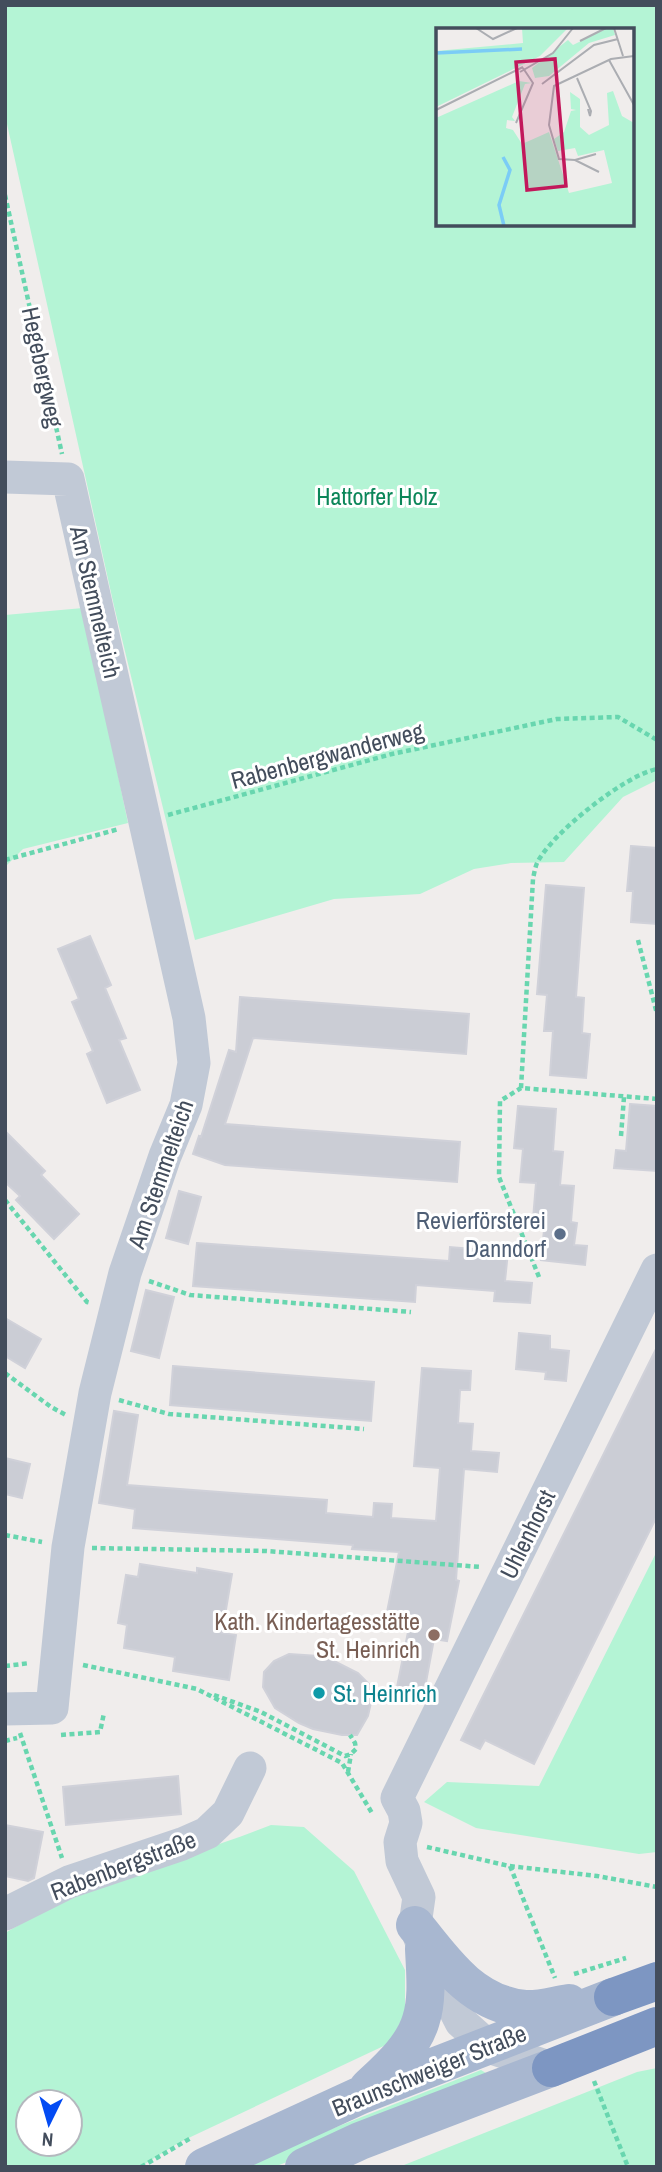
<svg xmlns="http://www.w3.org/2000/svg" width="662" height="2172" font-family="'Archivo Narrow',sans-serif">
<rect width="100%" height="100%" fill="#f0edec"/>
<path fill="#b4f4d5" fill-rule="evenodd" d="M5,5H657V780L623,797L564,862L511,863L474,869L420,894L334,899L195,940L114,606L5,115ZM438,30H632V224H438Z
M83,608L128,823L23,849L5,867V615Z
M657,1551V1852L639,1854L476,1828L424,1802L447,1782L539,1786Z
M271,1825L304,1827L354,1871L405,1970V2013L390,2043L180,2142L140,2167H5V1933C88,1883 182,1860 271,1825ZM28,2102H70V2144H28Z
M657,2068V2167H399L637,2072Z
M481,2070L497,2080L274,2167H235Z"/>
<path fill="#cbcdd5" stroke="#d0d1d9" stroke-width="2" d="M631,846L657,848V924L631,922L633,891H627Z
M546,885L584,888L576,997L584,998L582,1033L590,1034L586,1078L550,1075L553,1031H544L547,995L537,994Z
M90,936L111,985L105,988L126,1038L119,1040L140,1090L107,1103L87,1054L93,1051L72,1002L79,999L58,949Z
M240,997L469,1014L466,1054L253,1038L225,1124L460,1142L457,1182L225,1165L193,1154L199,1136L201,1137L229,1050L236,1052Z
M630,1104L657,1106V1171L614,1168L616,1150L626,1151Z
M518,1106L556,1109L553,1151L563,1152L560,1185L574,1186L571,1222L577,1223L574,1245L587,1246L585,1265L541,1260L545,1220L533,1219L536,1183L520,1182L523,1149L514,1148Z
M5,1131L45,1171L41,1175L79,1214L54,1239L16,1200L20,1196L5,1182Z
M179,1191L201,1197L188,1244L166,1238Z
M197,1243L449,1261L450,1247L508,1252L505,1281L532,1283L530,1303L494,1301L495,1291L416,1285L415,1302L193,1286Z
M146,1290L174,1297L159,1358L131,1351Z
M5,1318L41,1339L25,1368L5,1356Z
M519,1333L550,1336V1349L569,1351L566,1381L545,1379L546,1372L516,1369Z
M657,1347V1516L534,1764L485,1740L480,1749L461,1740Z
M173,1366L374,1382L371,1421L170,1405Z
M422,1368L471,1371L470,1390H460L458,1423L473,1424L471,1451L499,1453L497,1472L464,1469L456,1580L459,1581L447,1641L434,1639L424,1693L397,1687L410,1622L386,1617L399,1552L352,1549L353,1545L133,1528L135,1509L99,1503L114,1411L138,1415L127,1485L327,1500L326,1513L373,1517L374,1503L392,1504L391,1518L436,1521L440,1468L414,1466Z
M5,1458L30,1464L22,1498L5,1494Z
M140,1564L197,1573V1568L232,1574L222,1633L236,1635L229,1680L173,1671L175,1657L124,1648L127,1625L118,1623L126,1575L138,1577Z
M289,1654L319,1656L334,1661L358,1673L374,1689L368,1716L357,1735H342L313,1729L299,1723L275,1708L263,1687L264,1672L274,1661Z
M178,1776L181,1814L66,1825L63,1787Z
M5,1825L43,1832L34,1878L28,1881L5,1876Z"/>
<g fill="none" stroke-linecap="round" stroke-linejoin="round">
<path stroke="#68d6af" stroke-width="4.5" stroke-dasharray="5 3.5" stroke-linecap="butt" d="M5,195L62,454
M168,815L392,754L557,719L618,717L657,740
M5,860L119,829
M638,940L657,1014
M521,1088L533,879C534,874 535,868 537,863C551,834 625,775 657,769
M621,1136L624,1097
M5,1200L87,1302L91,1303
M539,1277L499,1177L500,1101L521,1088L657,1099
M149,1281L190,1295L411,1312
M5,1373L51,1407L66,1415
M119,1400L169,1414L364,1429
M5,1535L42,1542
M92,1548L266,1551L482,1567
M83,1665L197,1689L342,1763L372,1813
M5,1666L30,1663
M214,1695L261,1712L345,1756L351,1754L356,1749L355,1743L350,1735
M20,1733L62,1858
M61,1735L100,1732L104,1713
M5,1741L17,1738
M348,1772L351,1754
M427,1847L509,1866L597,1876L657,1887
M510,1866L555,1978
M574,1974L626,1958
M594,2081L628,2167
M141,2167L191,2138"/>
<path stroke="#c1c9d6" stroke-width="33" d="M5,477L68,479L189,1018L194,1063L186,1105L165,1156L125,1273L95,1393L68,1547L52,1708L5,1709
M5,1914L69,1882L182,1844L207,1833L228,1813L250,1768
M551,2068L489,2047L461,2022L424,1949L415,1925L419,1897L402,1861L400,1842L406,1823L404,1811L397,1798L657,1270"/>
<path stroke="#a8b7d0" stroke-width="38" d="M415,1925C445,1963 473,2004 525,2009C539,2010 555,2005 569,2003
M368,2088C387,2070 413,2048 421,2020C428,1998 425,1972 424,1949
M204,2167L361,2095L613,1997
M304,2167L360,2141L551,2068"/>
<path stroke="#7d96c2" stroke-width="38" d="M613,1997L657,1981
M551,2068L657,2026"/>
</g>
<circle fill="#5c6f8a" stroke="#fff" stroke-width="2.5" cx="560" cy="1234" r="7"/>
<circle fill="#8d6e63" stroke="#fff" stroke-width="2.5" cx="434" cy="1635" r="7"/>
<circle fill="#0f9aa8" stroke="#fff" stroke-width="2.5" cx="319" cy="1693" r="7"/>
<g text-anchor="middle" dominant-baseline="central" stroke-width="6" stroke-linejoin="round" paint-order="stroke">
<g font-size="24" fill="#434d5c" stroke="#fff">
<text transform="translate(43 367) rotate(78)">Hegebergweg</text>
<text transform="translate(96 602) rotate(77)">Am Stemmelteich</text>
<text transform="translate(327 755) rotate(-15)">Rabenbergwanderweg</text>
<text transform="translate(160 1174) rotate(-71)">Am Stemmelteich</text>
<text transform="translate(527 1534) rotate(-64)">Uhlenhorst</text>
<text transform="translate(123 1865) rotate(-21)">Rabenbergstraße</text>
<text transform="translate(429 2070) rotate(-22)">Braunschweiger Straße</text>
</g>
<g font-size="24" fill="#0b8659" stroke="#fff">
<text x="377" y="496">Hattorfer Holz</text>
</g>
<g font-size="24" fill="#4e5e75" stroke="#fff" text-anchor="end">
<text x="546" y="1220">Revierförsterei<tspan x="546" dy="28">Danndorf</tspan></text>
</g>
<g font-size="24" fill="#785e54" stroke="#fff" text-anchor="end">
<text x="420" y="1621">Kath. Kindertagesstätte<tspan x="420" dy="28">St. Heinrich</tspan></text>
</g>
<g font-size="24" fill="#0d838f" stroke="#fff" text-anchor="start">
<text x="333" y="1693">St. Heinrich</text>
</g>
</g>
<g transform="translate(436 28)">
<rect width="198" height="198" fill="#f0edec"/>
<path d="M86,0H132L104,28L0,79V23L87,15ZM171,0H177L179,7L153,15L113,48L99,50L96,40L132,12L137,17ZM83,53L96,55L89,56L76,89L79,93L71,92L70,100L77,102L86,116L113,104L133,165L176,155L168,122L142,128L139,120L122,123L118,111L128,104L135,83L140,82L135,81L134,64L144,71V99L153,107L173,97L171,65L177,63L186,88L198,95V198H0V90Z" fill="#b4f4d5"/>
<path fill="none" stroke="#7bccf6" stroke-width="3.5" d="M0,25L86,21M67,129L74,142L63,177L68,198"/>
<path fill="none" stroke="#abadb2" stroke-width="2" d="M40,0L57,11L81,0M178,0L187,28M144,13L170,0M173,32L198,77M84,44L117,25L137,0M141,50L155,83L154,88L152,81M106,56L158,17L182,11M0,82L87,39M80,95L97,55L87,40M139,132L160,126M163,144L139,132L123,131L113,97L118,58L175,31L198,28"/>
<path fill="#c2185b" fill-opacity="0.15" stroke="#c2185b" stroke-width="3.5" d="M119,31L130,158L91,162L80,34Z"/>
<rect width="198" height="198" fill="none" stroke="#434d5c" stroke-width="3.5"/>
</g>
<rect width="662" height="2172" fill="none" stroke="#434d5c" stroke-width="14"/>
<g transform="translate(49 2123) rotate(185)"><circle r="33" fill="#ffffff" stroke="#b4b8be" stroke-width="2"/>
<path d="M0-5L12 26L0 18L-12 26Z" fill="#034bf3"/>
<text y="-10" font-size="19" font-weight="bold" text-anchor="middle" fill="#434d5c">N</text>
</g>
</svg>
